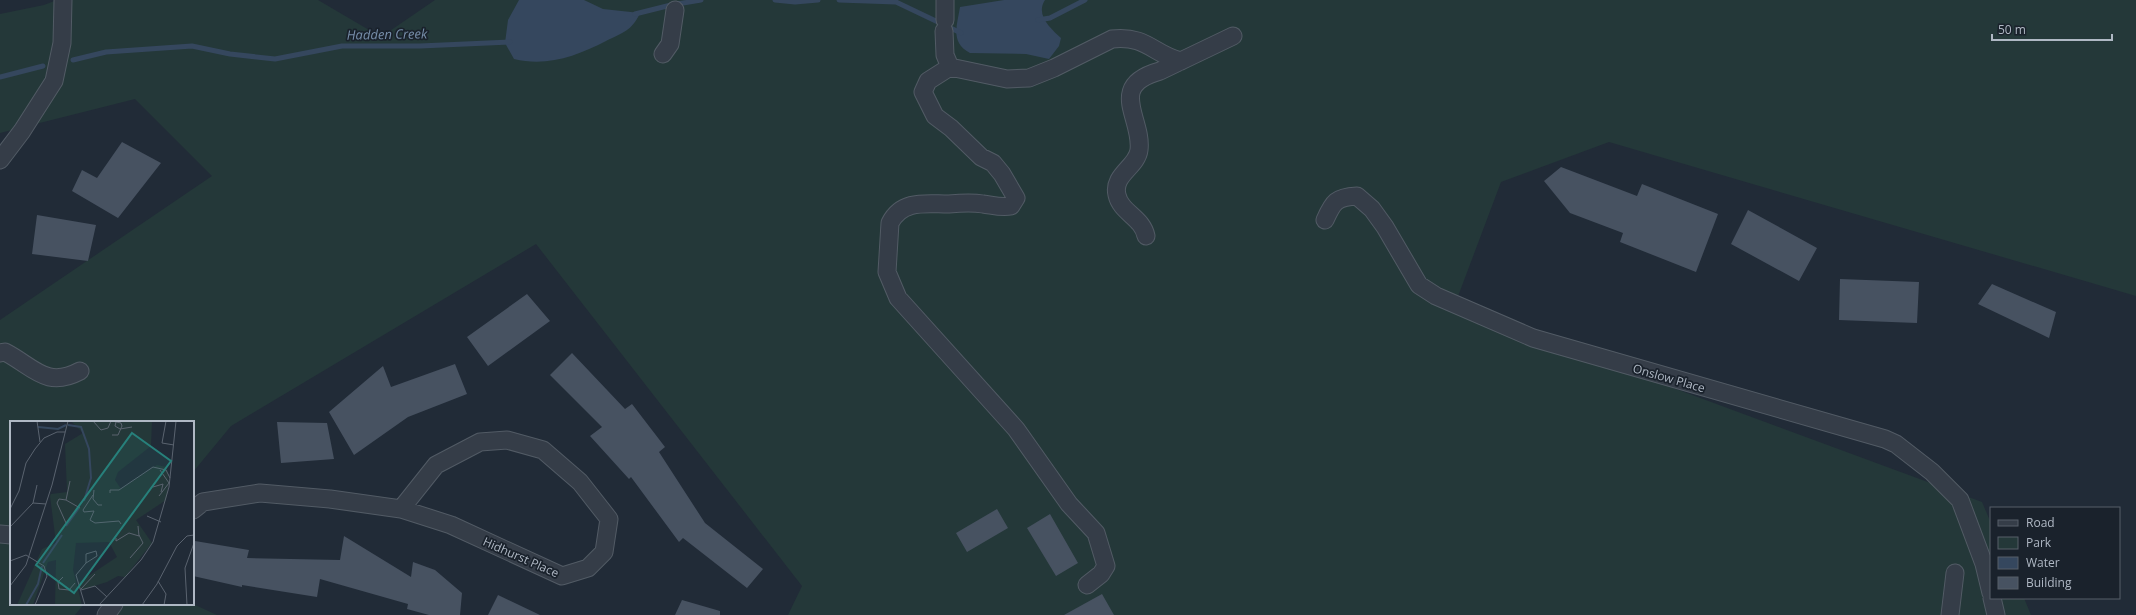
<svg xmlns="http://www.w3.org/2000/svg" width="2136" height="615" font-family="'Open Sans',sans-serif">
<rect width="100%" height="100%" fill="#212b37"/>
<path fill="#243839" d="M57,0H318L381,37L435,0H2136V296L1609,142L1501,182L1454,307L1982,502L1991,523V598H2024L2031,615H788L802,586L536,244L231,426L193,472V422H11V604H84L75,615H0V320L212,176L135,99L0,133V14L44,5Z
M115,604H193L217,615H109Z"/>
<path fill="#35475e" d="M519,0H584L603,9L640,13C632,31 622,33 606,41C577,56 547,67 514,59L505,43L508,20Z
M1004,0H1045C1035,15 1051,29 1061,38L1059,46L1049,59L1026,54L970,53C950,42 957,26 960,7Z"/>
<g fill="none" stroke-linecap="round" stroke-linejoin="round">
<path stroke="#35475e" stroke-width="5" d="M775,0L795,2L818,0
M839,0L896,2L961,33
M635,14L671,5L701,0
M1038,20L1050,18L1085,0
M73,60L106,52L192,46L230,54L275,59L342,46H420L510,42
M0,77L43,66"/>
</g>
<path fill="#475261" d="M122,142L161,163L118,218L72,191L82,170L97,178Z
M1561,167L1637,196L1642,184L1718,214L1696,272L1620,242L1623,233L1570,213L1544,181Z
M1748,210L1817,248L1799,281L1731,244Z
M37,215L96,225L88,261L32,254Z
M1840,279L1919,282L1917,323L1839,320Z
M1992,284L2056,312L2049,338L1978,304Z
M527,294L550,321L488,366L467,337Z
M572,353L625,409L632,404L665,447L659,452L705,523L763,569L747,588L683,538L679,542L631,477L629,479L590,436L602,427L550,375Z
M455,364L467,394L408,417L354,455L329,412L383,366L391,387Z
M277,422L327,423L334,459L281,463Z
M997,509L1008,528L967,552L956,533Z
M1050,514L1078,563L1056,576L1027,528Z
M344,536L411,577L413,562L435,570L462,593L460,615H429L407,609L408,604L320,579L317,597L242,585V587L193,576V552L195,541L249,550L247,558L340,560Z
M1102,594L1114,615H1064Z
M498,595L540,615H488Z
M682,600L720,611V615H675Z"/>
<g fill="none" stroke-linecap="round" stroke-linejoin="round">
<g stroke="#525b65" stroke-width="19">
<path id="minor" d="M945,0V20
M944,31L945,55L950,67
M663,54L670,44L675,10
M0,160L22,131L54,81L62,43L63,0
M1325,220C1333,202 1336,197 1357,196L1372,209L1385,227L1419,285L1436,296L1533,338L1885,439L1896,444L1932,472L1960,500L1984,564L1991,593
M1146,236C1142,217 1121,213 1117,195C1112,175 1137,167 1139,150C1143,118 1106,86 1160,71L1233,36
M0,353L5,352C34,367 46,389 80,371
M193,510L203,502L260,493L330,499L401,509L451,525L562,576L588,568L604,552L609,519L580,482L543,450L507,440L480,442L436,465L401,509
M0,534L11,535
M1087,585L1101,574L1106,566L1096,533L1069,504L1016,429L898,298L887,272L890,223C902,199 927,204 948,204C960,203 971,202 983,204C992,205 1001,208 1011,206L1016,198L1002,174L993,163L981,157L951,128L935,116L923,92L928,81L950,67L1007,79L1029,78L1054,68L1112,39C1147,35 1154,55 1181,61
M1992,598L1996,615
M106,615L114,604
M1950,615L1955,573"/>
</g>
<use href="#minor" stroke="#353d48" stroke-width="17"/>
</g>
<g text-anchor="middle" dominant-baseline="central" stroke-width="3.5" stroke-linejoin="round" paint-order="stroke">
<g font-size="12" fill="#afb8c4" stroke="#1a222c">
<text transform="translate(1669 378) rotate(16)">Onslow Place</text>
<text transform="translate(521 557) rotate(24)">Hidhurst Place</text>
</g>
<g font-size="13" font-style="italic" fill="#788fab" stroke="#1a222c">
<text transform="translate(387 34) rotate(-1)">Hadden Creek</text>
</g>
</g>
<g transform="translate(10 421)">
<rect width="184" height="184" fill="#212b37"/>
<path d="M61,0H142L141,25L108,51L105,59L111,68L147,44L157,46L159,62L156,79L126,99L142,122L115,156L108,155L97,161L71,169L68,162L107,136L99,121L66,122L63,149L72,184H45L46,139L38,141L23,184H7L32,128L46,122L40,75L41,73L57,71L55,23L73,12Z" fill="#243839"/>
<path fill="none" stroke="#35475e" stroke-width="2" d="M58,4L71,6L79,28L81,57L74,80M28,6L48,8L56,4M56,105L69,87M33,142L52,114M16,184L28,163L32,145"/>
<path fill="none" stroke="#5a636f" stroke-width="1" d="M27,0L30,21M83,0L91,9L98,7L101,0M102,0L111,2L112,5L108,14H102M156,0L152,22L164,24M106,1L105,5L110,8L122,6M143,66L153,63L151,71M84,69L83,78L88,84H92M100,72V69H109L143,46L156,49L160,57M83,74L73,89L74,91L84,90L80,99L85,102L109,100L111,103M149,75L159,62L150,49M56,79L60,60M23,82L36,83M0,88L9,70L16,42L25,28L34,17L47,11H55M137,95L151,101M56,102L47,82L49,78L56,79L70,87M0,106L23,82L27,64M106,117V120L119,112L129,115L128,105M120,137L133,122L129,114M0,140L16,134L34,145L37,155L25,184M53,156L48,161L49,168L59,169L65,162M148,160L156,173L154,184M0,165L16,144L42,64L58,0M71,168L85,153M71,169L85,165L97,176M75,184L66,154L76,142L87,135L86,130L76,133V142M89,184L131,139L143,121L159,66L166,0M132,184L147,163L167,125L177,115L184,114M177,184L175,147L184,122"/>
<path fill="#27807b" fill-opacity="0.15" stroke="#27807b" stroke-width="2" d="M122,12L161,40L64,172L26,144Z"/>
<rect width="184" height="184" fill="none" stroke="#afb8c4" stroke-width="2"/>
</g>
<rect x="1990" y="507" width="130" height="92" fill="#1a222c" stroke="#565e69"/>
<rect x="1998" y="520" width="20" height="6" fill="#353d48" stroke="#565e69"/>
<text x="2026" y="527" font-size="12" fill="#afb8c4">Road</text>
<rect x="1998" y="537" width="20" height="12" fill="#243839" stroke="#565e69"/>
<text x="2026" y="547" font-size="12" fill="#afb8c4">Park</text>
<rect x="1998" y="557" width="20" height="12" fill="#35475e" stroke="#565e69"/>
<text x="2026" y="567" font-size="12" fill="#afb8c4">Water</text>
<rect x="1998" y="577" width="20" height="12" fill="#475261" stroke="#565e69"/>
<text x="2026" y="587" font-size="12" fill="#afb8c4">Building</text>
<path d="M1992 34v6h120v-6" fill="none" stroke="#afb8c4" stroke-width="2"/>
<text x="1998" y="34" font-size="12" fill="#afb8c4" stroke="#1a222c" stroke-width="3" paint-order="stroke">50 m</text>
</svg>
